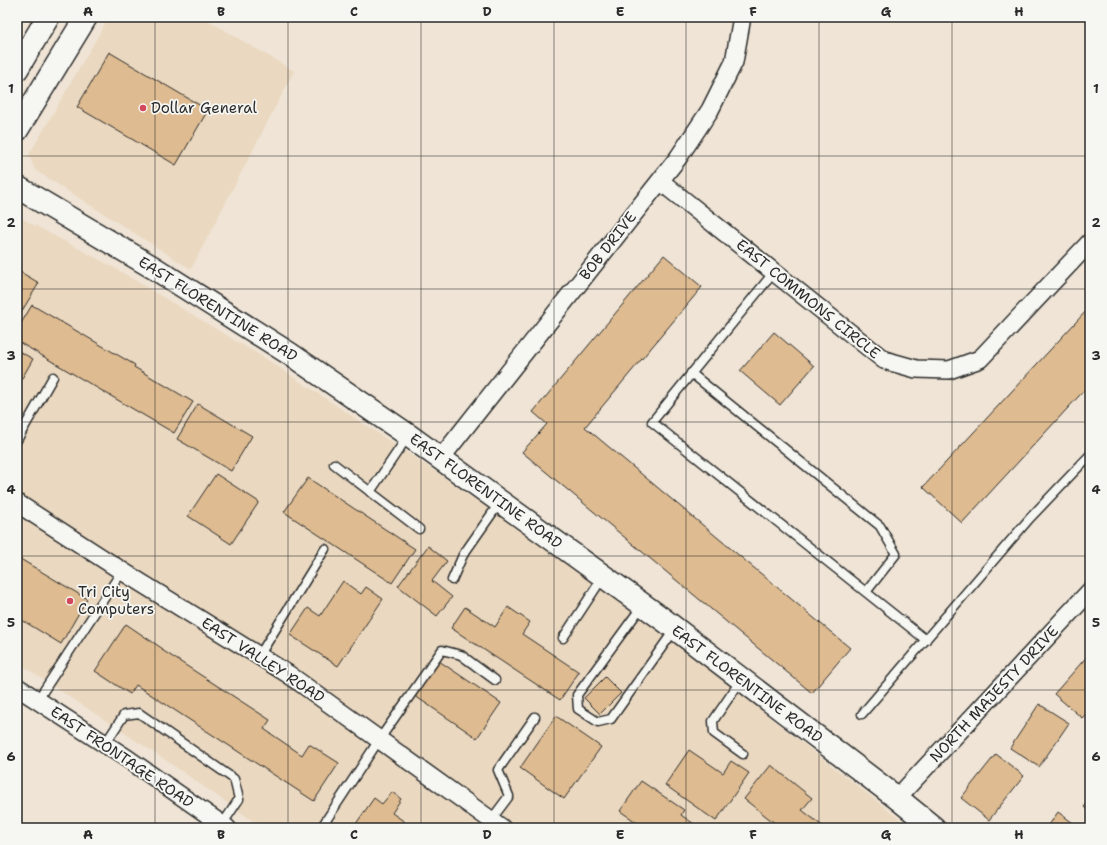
<svg xmlns="http://www.w3.org/2000/svg" width="1107" height="845" font-family="'Shantell Sans',sans-serif">
<rect width="100%" height="100%" fill="#efe4d5"/>
<filter id="ink" filterUnits="userSpaceOnUse"><feTurbulence type="fractalNoise" baseFrequency=".025" numOctaves="2"/><feDisplacementMap in="SourceGraphic" scale="8" xChannelSelector="R" yChannelSelector="G"/><feConvolveMatrix kernelMatrix="1 2 1 2 8 2 1 2 1" color-interpolation-filters="sRGB"/></filter>
<g filter="url(#ink)">
<path fill="#ead8c0" d="M109,17H202L294,71L191,269L35,170L29,155Z
M17,216L111,266L266,359L436,472L624,603L911,828H263L167,761L17,662Z"/>
<path fill="#debb90" stroke="#2b2b2b" d="M109,52L208,110L176,165L77,107Z
M664,255L702,287L585,427L850,648L812,693L522,452L547,424L533,412Z
M17,270L39,283L17,319Z
M32,305L135,365L134,367L193,402L174,433L17,341V330Z
M1088,309L1090,311V384L962,523L923,487Z
M774,332L814,366L780,405L740,371Z
M17,350L33,359L17,387Z
M198,404L252,436L231,471L177,439Z
M216,474L259,502L231,544L188,516Z
M308,478L415,549L392,583L284,512Z
M428,546L447,561L432,581L452,597L437,616L398,586Z
M17,557L87,599L61,644L17,617Z
M343,581L361,594L366,587L383,599L338,666L290,635L308,608L320,616Z
M465,607L495,627L508,607L530,622L522,634L579,672L560,700L451,628Z
M126,624L163,649L162,650L270,720L264,729L302,755L309,744L339,763L314,801L136,685L130,694L95,671Z
M1090,653V710L1082,718L1054,694Z
M439,661L501,703L477,738L415,696Z
M605,677L621,693L600,714L584,698Z
M1039,704L1069,723L1039,767L1010,748Z
M556,716L601,747L564,799L520,768Z
M689,750L723,773L731,761L749,773L716,821L665,785Z
M996,754L1024,776L989,820L961,798Z
M771,765L812,798L802,810L825,828H781L744,799Z
M641,781L684,810L681,815L700,828H645L620,811Z
M392,792L401,799L392,813L405,822L400,828H353L374,798L382,804Z
M1090,800V813L1084,807Z
M1058,812L1080,828H1047Z"/>
<g fill="none" stroke-linecap="round" stroke-linejoin="round">
<g stroke="#2b2b2b" stroke-width="11">
<path id="lane" d="M774,272L652,422L926,640
M691,373L880,526L896,554L866,592
M17,440L53,377
M334,464L419,529
M370,492L408,436
M452,580L463,555L500,502
M642,606L577,695L578,709L598,722L611,719L675,629
M563,638L603,577
M259,656L325,549
M741,680L713,721L714,733L743,754
M37,701L122,571
M862,714L1030,518L1090,455
M105,744L124,715L139,713L234,779L239,799L222,825
M491,820L509,796L498,770L535,717
M321,828L379,740L442,650L461,655L495,680"/>
</g>
<g stroke="#2b2b2b" stroke-width="20">
<path id="street" d="M660,181L884,360L916,369L949,370L980,359L1090,242
M441,458L678,158L710,110L734,62L742,17
M17,503L122,571L288,674L502,828
M17,687L128,759L227,828
M897,798L1090,591"/>
</g>
<g stroke="#2b2b2b" stroke-width="25">
<path id="secondary" d="M17,69L48,17
M17,130L86,17
M17,187L154,268L290,354L408,435L664,620L897,798L934,828"/>
</g>
<use href="#lane" stroke="#f6f6f2" stroke-width="8"/>
<use href="#street" stroke="#f6f6f2" stroke-width="17"/>
<use href="#secondary" stroke="#f6f6f2" stroke-width="22"/>
</g>
</g>
<path fill="none" stroke="#2b2b2b" stroke-width="1" stroke-opacity="0.55" d="M155,17V828M288,17V828M421,17V828M554,17V828M686,17V828M819,17V828M952,17V828M17,156H1090M17,289H1090M17,422H1090M17,556H1090M17,690H1090"/>
<g fill="#d1495b" stroke="#f6f6f2" stroke-width="1.5">
<circle cx="143" cy="108" r="4"/>
<circle cx="70" cy="601" r="4"/>
</g>
<g text-anchor="middle" dominant-baseline="central" stroke-width="3.5" stroke-linejoin="round" paint-order="stroke">
<g font-size="15" fill="#2b2b2b" stroke="#f6f6f2" text-anchor="start">
<text x="151" y="108">Dollar General</text>
<text x="78" y="592">Tri City<tspan x="78" dy="17">Computers</tspan></text>
</g>
<g font-size="15" fill="#2b2b2b" stroke="#f6f6f2">
<text transform="translate(608 246) rotate(-52)">BOB DRIVE</text>
<text transform="translate(808 299) rotate(39)">EAST COMMONS CIRCLE</text>
<text transform="translate(218 309) rotate(32)">EAST FLORENTINE ROAD</text>
<text transform="translate(486 491) rotate(36)">EAST FLORENTINE ROAD</text>
<text transform="translate(263 660) rotate(33)">EAST VALLEY ROAD</text>
<text transform="translate(747 684) rotate(37)">EAST FLORENTINE ROAD</text>
<text transform="translate(994 694) rotate(-47)">NORTH MAJESTY DRIVE</text>
<text transform="translate(122 757) rotate(34)">EAST FRONTAGE ROAD</text>
</g>
</g>
<rect width="1107" height="845" fill="none" stroke="#f6f6f2" stroke-width="44"/>
<rect x="22" y="22" width="1063" height="801" fill="none" stroke="#2b2b2b" stroke-width="1.5"/>
<g font-size="13" text-anchor="middle" font-weight="bold" fill="#2b2b2b">
<text x="88" y="16">A</text>
<text x="221" y="16">B</text>
<text x="354" y="16">C</text>
<text x="487" y="16">D</text>
<text x="620" y="16">E</text>
<text x="753" y="16">F</text>
<text x="886" y="16">G</text>
<text x="1019" y="16">H</text>
<text x="11" y="93">1</text>
<text x="1096" y="93">1</text>
<text x="11" y="227">2</text>
<text x="1096" y="227">2</text>
<text x="11" y="360">3</text>
<text x="1096" y="360">3</text>
<text x="11" y="494">4</text>
<text x="1096" y="494">4</text>
<text x="11" y="627">5</text>
<text x="1096" y="627">5</text>
<text x="11" y="761">6</text>
<text x="1096" y="761">6</text>
<text x="88" y="839">A</text>
<text x="221" y="839">B</text>
<text x="354" y="839">C</text>
<text x="487" y="839">D</text>
<text x="620" y="839">E</text>
<text x="753" y="839">F</text>
<text x="886" y="839">G</text>
<text x="1019" y="839">H</text>
</g>
</svg>
